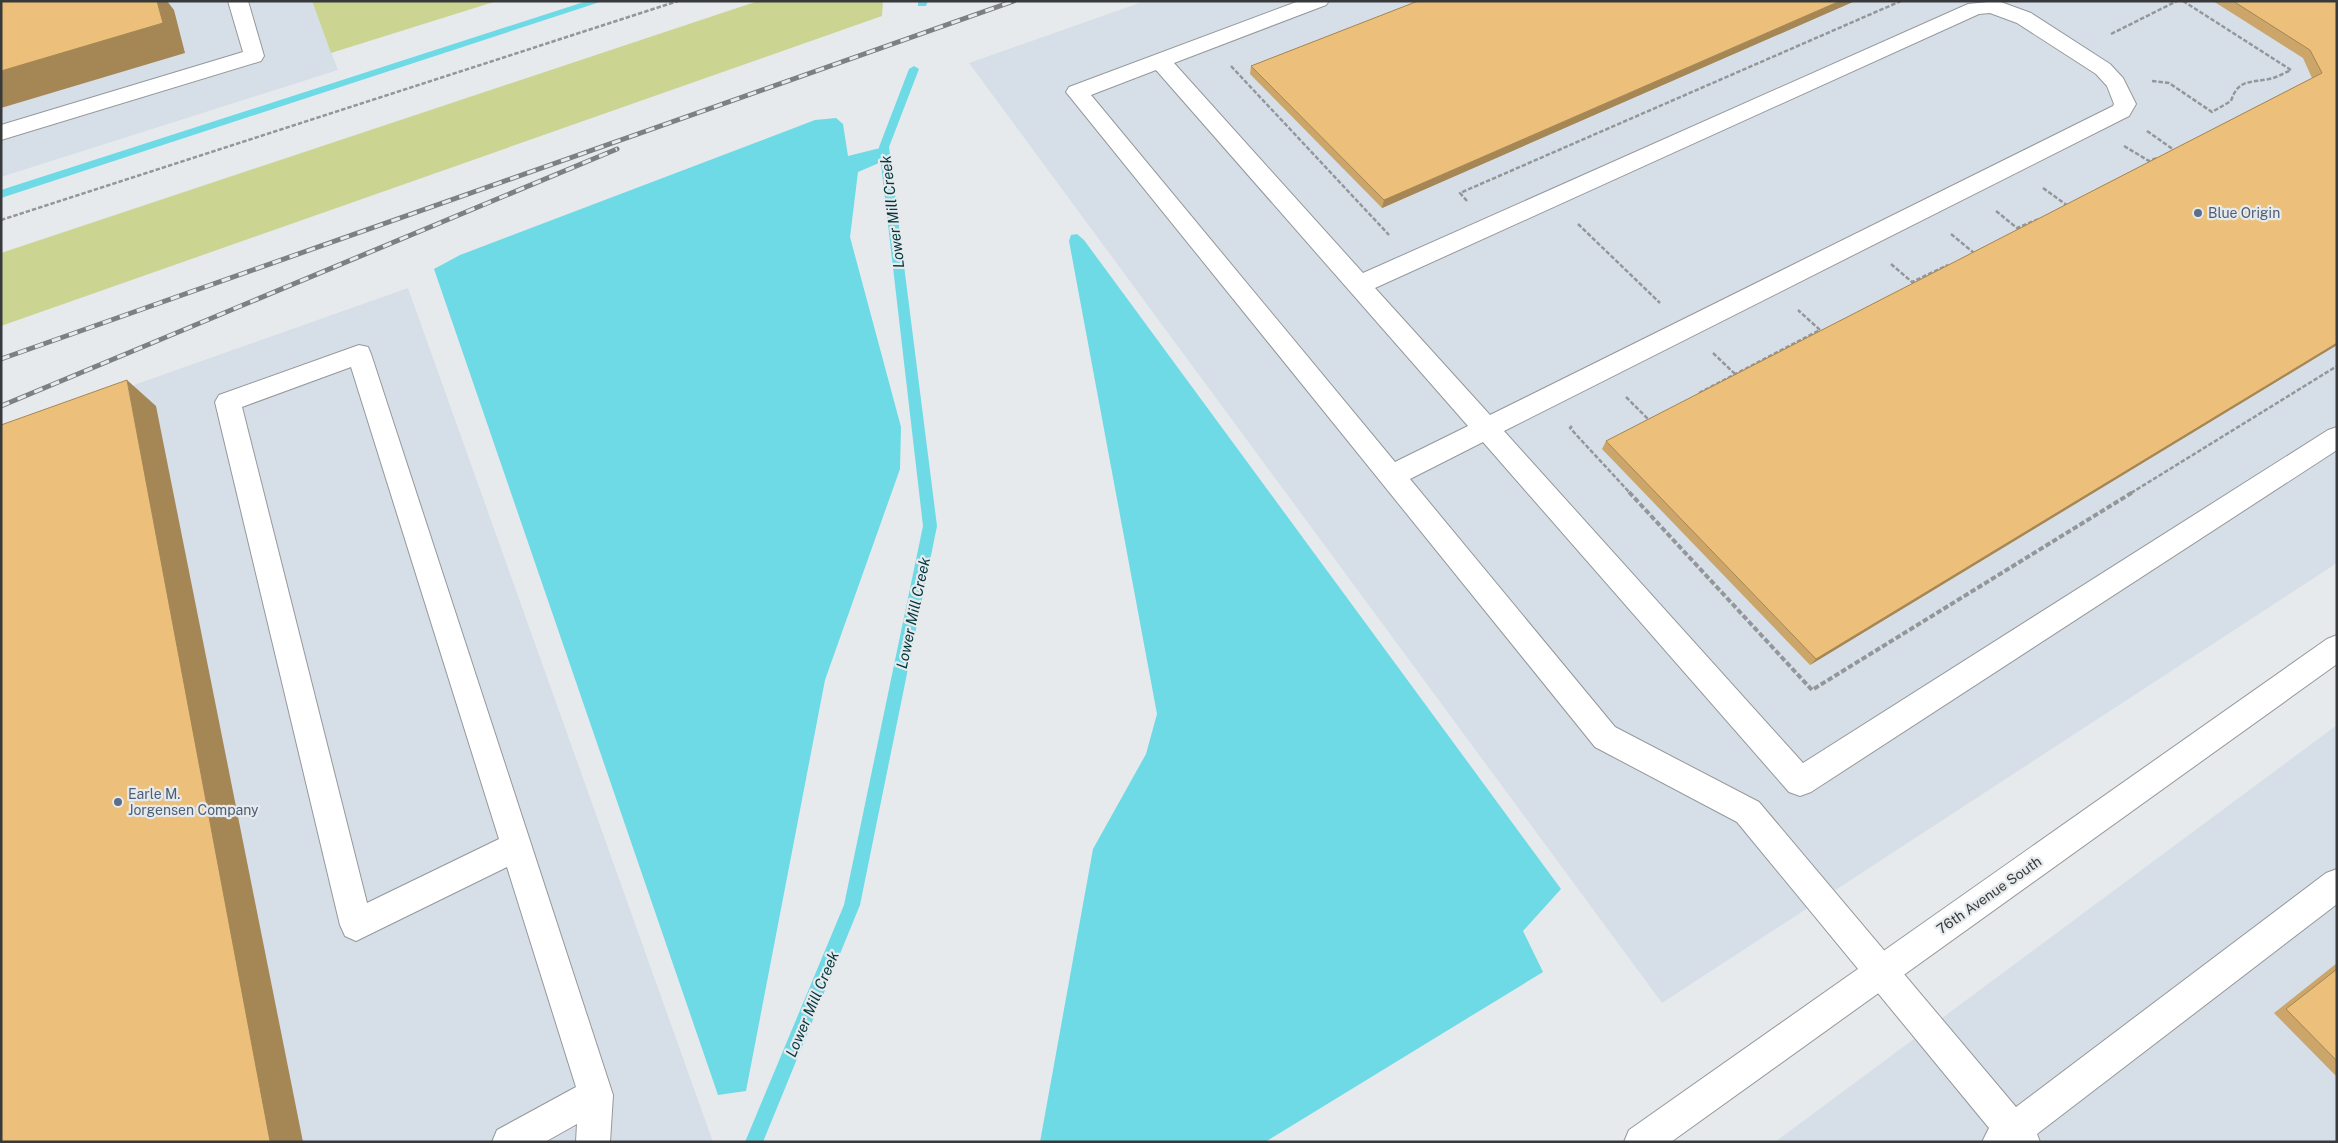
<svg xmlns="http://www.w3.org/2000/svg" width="2338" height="1143" font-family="'Public Sans',sans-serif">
<rect width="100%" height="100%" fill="#e6eaed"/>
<path fill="#d6dfe8" d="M1,1H312L338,70L1,177Z
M1145,1H2337V563L1662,1003L969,63Z
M408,288L713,1142H1V432Z
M2337,725V1142H1775Z"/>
<path fill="#cbd591" d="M312,1H497L331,53Z
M758,1H883L882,16L1,326V253Z"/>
<path fill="#6ddae6" d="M836,118L843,124L848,156L884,147L886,160L858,172L850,237L901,427L900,469L825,680L746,1091L718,1095L434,269L460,255L815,120Z
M1077,234L1084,240L1561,889L1523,931L1543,972L1265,1142H1040L1093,849L1146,754L1157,714L1069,241L1071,235Z"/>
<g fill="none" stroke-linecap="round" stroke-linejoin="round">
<path fill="#6ddae6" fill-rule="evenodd" d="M587,1H603L1,198V190Z
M918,1H928L926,6H918Z
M914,66L919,69L889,147L937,526L860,905L763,1142H745L844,905L923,526L879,147L909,69Z"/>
<g stroke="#95989b" stroke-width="2">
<path id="lane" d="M228,1H248L264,56L261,61L1,140V125L243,52Z
M1299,1H1329L1326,5L1174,63L1363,273L1968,4L1998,1L2031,13L2110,64L2123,78L2136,104L2129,116L1504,431L1803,763L2328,430L2337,427V450L1811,792L1800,796L1789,792L1483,442L1410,479L1615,727L1759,802L2016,1107L2326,873L2337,869V904L2037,1134L2040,1142H1982L1989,1128L1737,822L1595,747L1066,92L1069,87ZM1990,13L2017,23L2096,74L2107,86L2114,104L2113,106L1490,415L1375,288L1979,14ZM1156,70L1468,426L1395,462L1091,95Z
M359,345L368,347L371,354L613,1095L610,1142H576L577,1124L545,1142H492L497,1130L576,1087L507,867L356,941L345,936L340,925L215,402L219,395ZM351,367L499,839L367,903L242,407Z"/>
</g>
<g stroke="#95989b" stroke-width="2">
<path id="secondary" d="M2337,635V664L1671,1142H1624L1629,1130L2327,639Z"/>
</g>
<path stroke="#949799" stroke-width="2.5" stroke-dasharray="4.5 2" stroke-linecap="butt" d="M2111,34L2177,1
M1231,66L1389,235
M2152,81L2169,83L2212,112L2231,101C2238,79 2250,83 2269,79C2276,78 2284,73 2291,70L2183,1
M2147,131L2174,150L2172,151
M2124,146L2149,161L2157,158
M2043,188L2068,206
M1467,201L1460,193L1901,1
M1996,211L2017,228L2039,219
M1,220L678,1
M1578,224L1660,303
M1951,234L1974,253
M1891,264L1912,282L1948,265
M1713,353L1735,374
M1699,393L1820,330L1798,310
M1626,397L1649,420
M1572,426L1570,428L1630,493
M2131,493L2337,366"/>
<path stroke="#949799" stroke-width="4" stroke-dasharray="5.5 2.5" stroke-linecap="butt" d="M1629,492L1812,690L2133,492"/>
<use href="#lane" fill="#fff" fill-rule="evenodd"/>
<use href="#secondary" fill="#fff" fill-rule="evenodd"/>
<g stroke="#7d8082" stroke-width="5">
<path id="rail" d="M1,359L1014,1
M1,406L617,149"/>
</g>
<use href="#rail" stroke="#e6eaed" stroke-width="3" stroke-dasharray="9" stroke-linecap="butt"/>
</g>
<path fill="#cba569" d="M1418,1H1855L1382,208L1250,74L1251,66Z
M2213,1H2337V345L1810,665L1602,449L1606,441L2312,78L2303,58Z
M2337,963V1077L2274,1013Z"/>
<path fill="#a58655" d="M157,1H167L174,10L185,53L1,108V71Z
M1840,1H1855L1382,208L1384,200Z
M2337,343V345L1810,665L1816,659Z
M127,380L156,406L303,1142H268Z"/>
<path fill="#ecc07a" stroke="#a58655" d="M1,1H157L163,23L1,71Z
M1418,1H1840L1384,200L1251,66Z
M2233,1H2337V343L1816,659L1606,441L2322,73L2310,50Z
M127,380L270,1141L268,1142H1V425Z
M2337,969V1061L2286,1009Z"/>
<g fill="#5c6f8a" stroke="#e6eaed" stroke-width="2">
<circle cx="2198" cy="213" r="5"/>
<circle cx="118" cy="802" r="5"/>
</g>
<g text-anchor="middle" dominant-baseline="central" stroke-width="4.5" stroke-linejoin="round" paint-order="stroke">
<g font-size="14" fill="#4e5e75" stroke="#e6eaed" text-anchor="start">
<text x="2208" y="213">Blue Origin</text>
<text x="128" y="794">Earle M.<tspan x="128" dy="16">Jorgensen Company</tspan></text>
</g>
<g font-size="14" fill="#37393a" stroke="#e6eaed">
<text transform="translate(1989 895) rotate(-35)">76th Avenue South</text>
</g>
<g font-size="15" font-style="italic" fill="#01373d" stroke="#e6eaed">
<text transform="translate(892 212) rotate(-97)">Lower Mill Creek</text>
<text transform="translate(913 613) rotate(-78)">Lower Mill Creek</text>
<text transform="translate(812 1004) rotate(-67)">Lower Mill Creek</text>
</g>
</g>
<rect width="2338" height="1143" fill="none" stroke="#37393a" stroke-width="5"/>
</svg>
